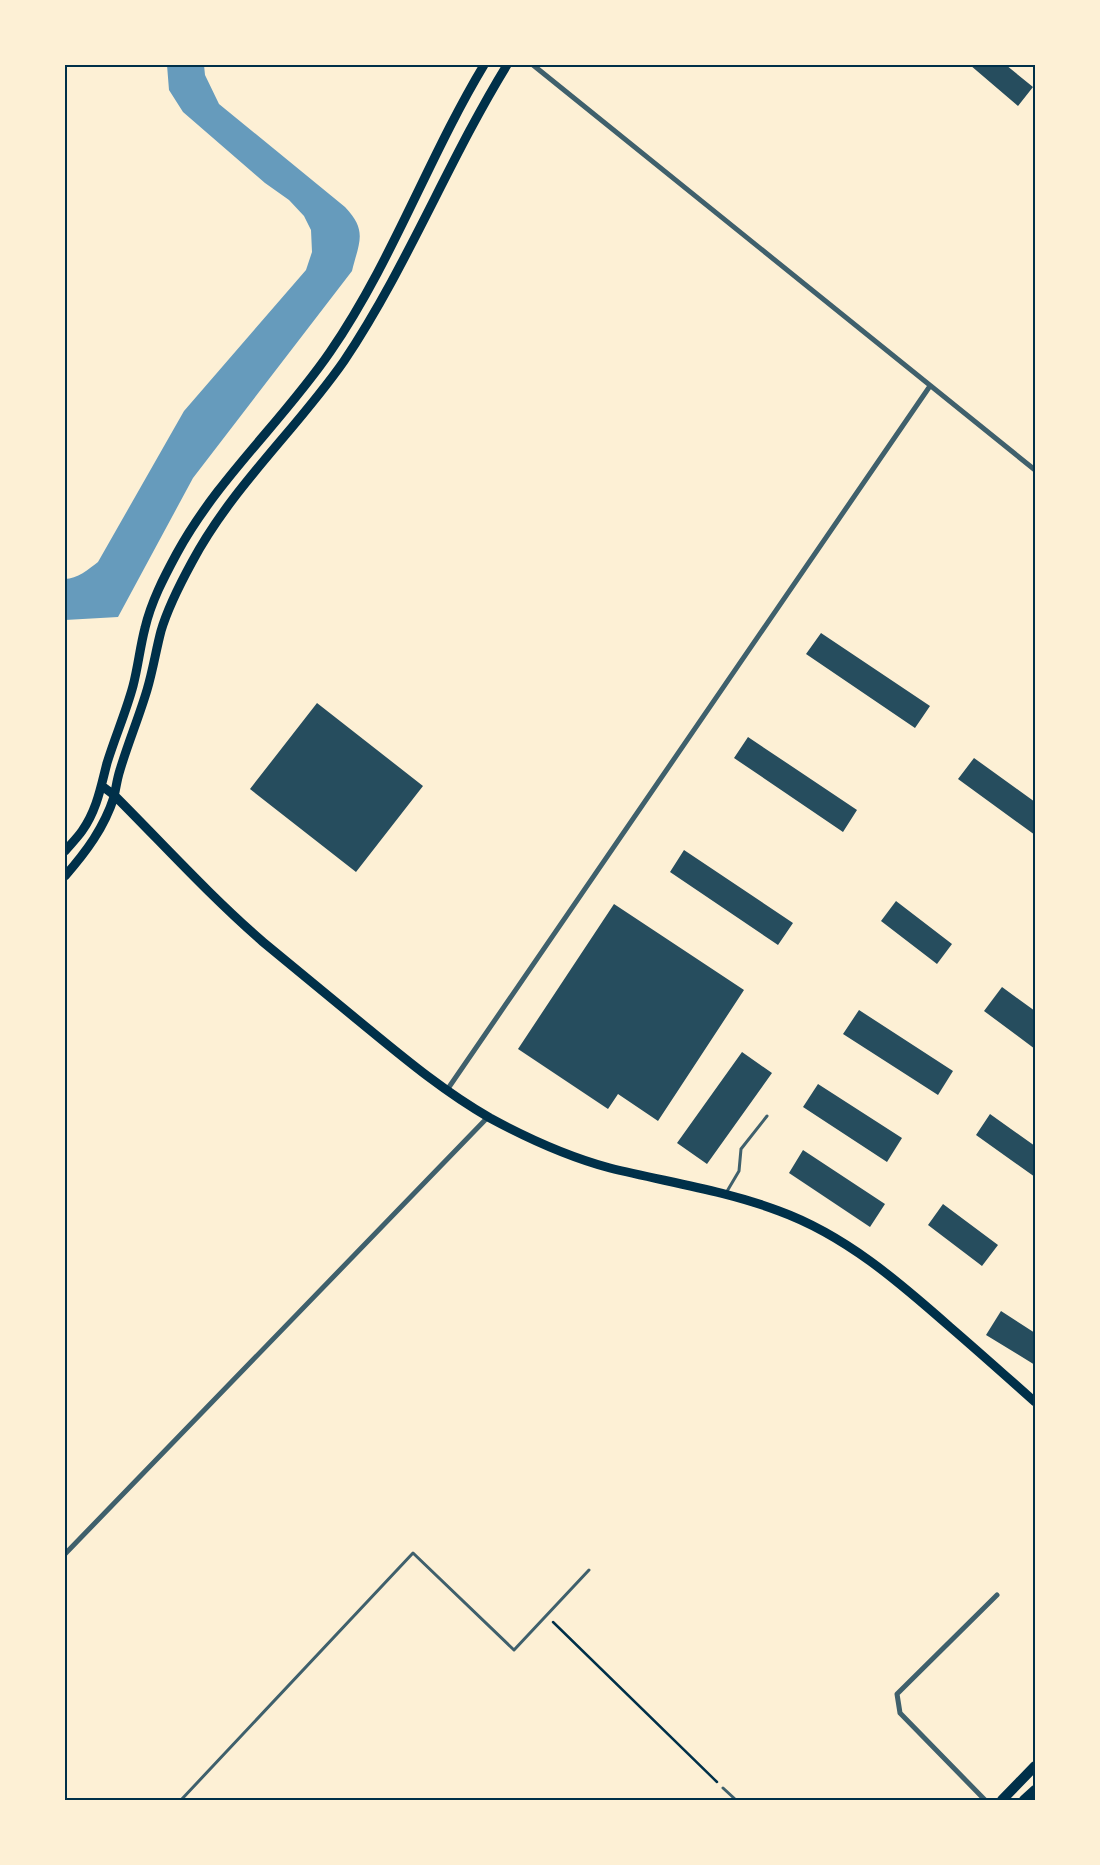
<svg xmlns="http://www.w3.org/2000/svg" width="1100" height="1865" font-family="'Open Sans',sans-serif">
<rect width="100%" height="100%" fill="#fdf0d5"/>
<path fill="#669bbc" d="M167,65H204L205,75L219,104L345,207C368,231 359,242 352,271L193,478L118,617L65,620V579C77,579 89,569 98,562L184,411L306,270L312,252L311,230L304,216L289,200L265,183L183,112L169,90Z"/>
<path fill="#264d5e" d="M970,65H1006L1033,87L1018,106Z
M821,633L930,706L915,728L806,654Z
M317,703L423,786L356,872L250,789Z
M748,737L857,810L843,832L734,758Z
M974,758L1035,802V835L958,779Z
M684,850L793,923L778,945L670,872Z
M896,901L952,944L937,964L881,921Z
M614,904L744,990L658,1121L618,1094L608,1109L518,1049Z
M1002,987L1035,1011V1049L984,1011Z
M859,1010L953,1071L938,1095L843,1034Z
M742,1052L772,1073L707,1164L677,1143Z
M818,1084L902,1138L887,1162L803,1107Z
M990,1114L1035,1146V1177L976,1135Z
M803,1150L885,1204L870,1227L789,1173Z
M943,1204L998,1245L982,1266L928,1225Z
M1001,1311L1035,1333V1365L986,1335Z"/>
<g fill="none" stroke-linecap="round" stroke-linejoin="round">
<path stroke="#003049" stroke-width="2.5" d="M553,1622L717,1782"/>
<path stroke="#3f606c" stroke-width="3" d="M726,1193L739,1171L741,1149L767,1116
M723,1788L736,1800
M181,1800L413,1553L514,1650L589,1570"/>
<path stroke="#3f606c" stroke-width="5" d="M533,65L1035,470
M447,1090L930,386
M65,1554L488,1117
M985,1800L900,1713L897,1694L997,1595"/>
<path stroke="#003049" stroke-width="9" d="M102,786L114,795C163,844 210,896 263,942C293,967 324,992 354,1017C398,1053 441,1090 490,1118C527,1138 569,1157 610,1168C666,1182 724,1190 779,1211C845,1235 899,1282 950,1327C979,1352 1007,1377 1035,1402
M65,851C71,844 77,838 82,831C97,810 101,786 107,763C115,737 126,712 133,686C138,667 140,647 145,628C151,602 164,577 177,553C218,478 282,422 330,352C392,262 428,158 484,65
M65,876C86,852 104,828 114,797C116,788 117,779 120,770C128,743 139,717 147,690C153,670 156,650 161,631C168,607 180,584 192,562C232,487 296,430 344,361C407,267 448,161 507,65"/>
<path stroke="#003049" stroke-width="10" d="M1002,1800L1035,1766"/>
<path stroke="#003049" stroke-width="10" d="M1024,1800L1035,1790"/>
</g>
<rect width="1100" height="1865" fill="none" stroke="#fdf0d5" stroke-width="132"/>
<rect x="66" y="66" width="968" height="1733" fill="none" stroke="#003049" stroke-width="2"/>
</svg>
